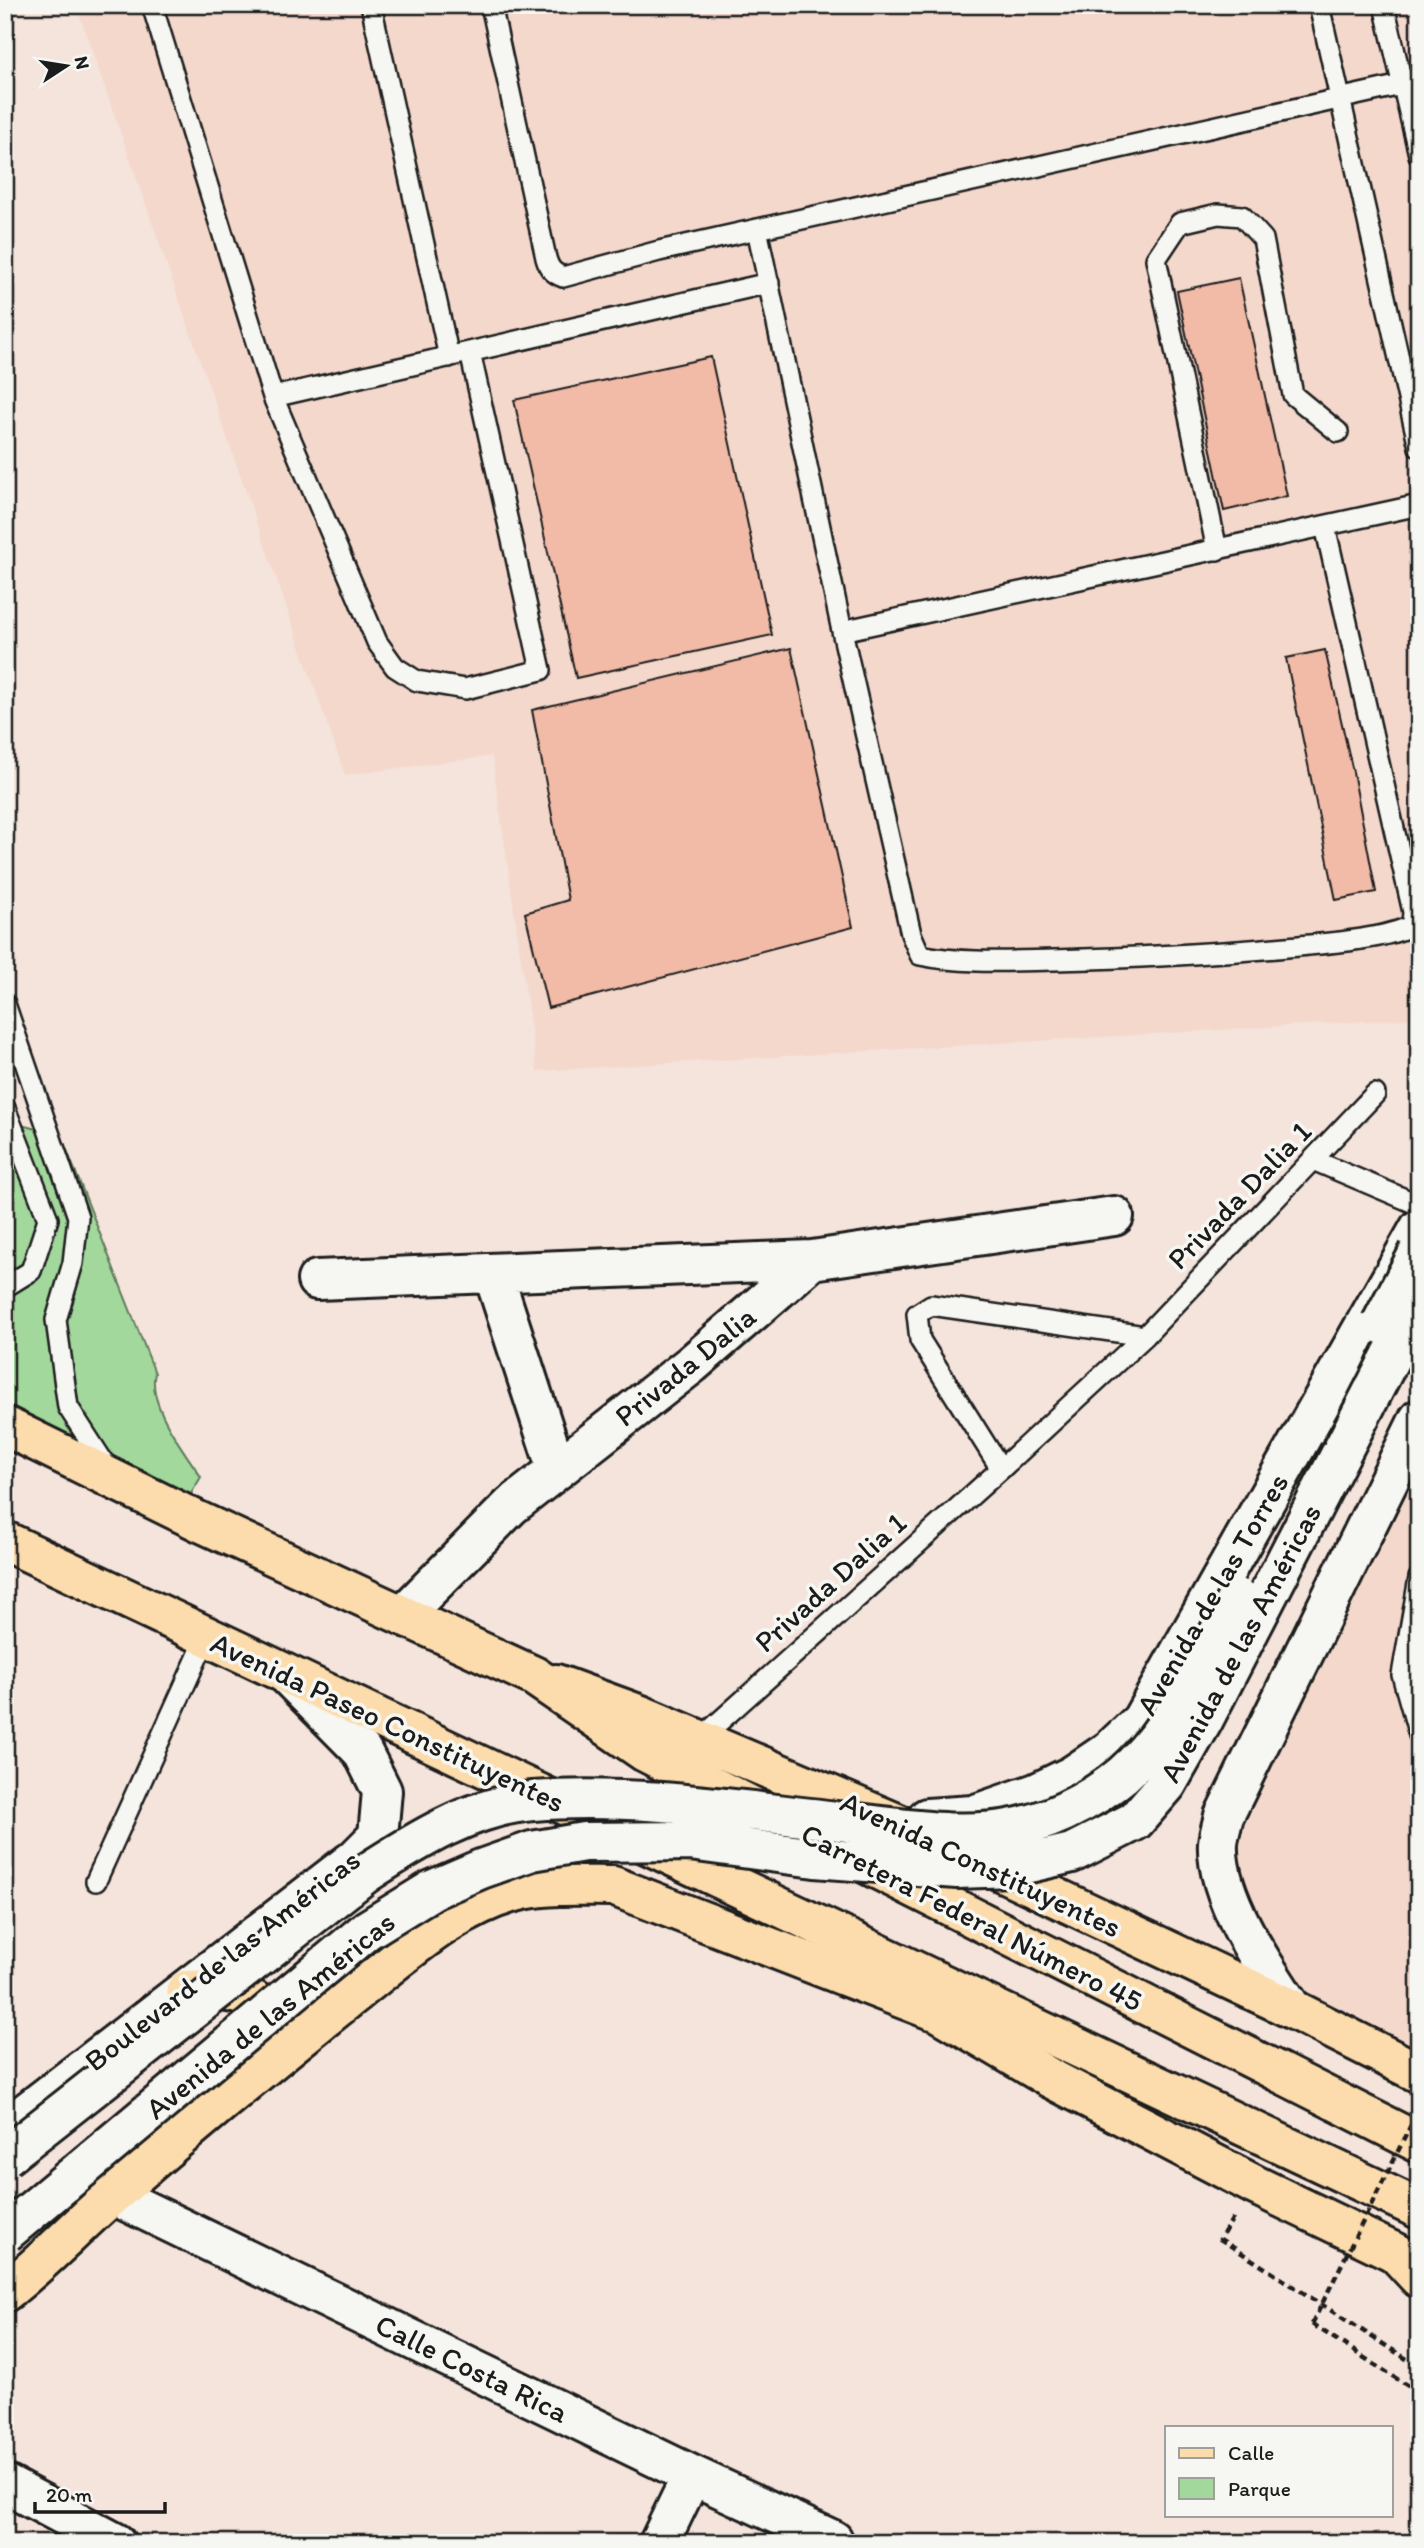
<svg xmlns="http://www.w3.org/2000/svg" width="1424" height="2548" font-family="Itim,sans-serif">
<rect width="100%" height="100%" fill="#f5e4dc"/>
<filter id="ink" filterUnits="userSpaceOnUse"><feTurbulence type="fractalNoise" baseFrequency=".0143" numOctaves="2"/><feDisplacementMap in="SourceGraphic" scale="14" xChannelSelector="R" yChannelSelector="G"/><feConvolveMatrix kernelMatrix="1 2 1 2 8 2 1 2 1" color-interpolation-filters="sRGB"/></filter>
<g filter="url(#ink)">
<path fill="#f4d8cc" d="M76,5H1419V1018L537,1071L492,756L345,775Z
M1419,1427V2066L1292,2009L1256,1955L1224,1816Z"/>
<path fill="#a2d89c" stroke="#5f7a5c" stroke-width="2" d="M5,1121L61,1135L155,1373C147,1405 184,1450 201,1477L180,1512L5,1422Z"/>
<path fill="#f2bba8" stroke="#1c1c1c" stroke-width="2" d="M1239,278L1287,496L1224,511L1177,291Z
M711,357L772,635L576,678L514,400Z
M791,648L853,927L548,1008L525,913L568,900L532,710Z
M1325,650L1353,772L1376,892L1336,900L1286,658Z"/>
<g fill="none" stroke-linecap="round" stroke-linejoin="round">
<g stroke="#1c1c1c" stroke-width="24">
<path id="lane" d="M152,5L273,397L377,642L395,667L417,681L465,689L541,670L470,352
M371,5L449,357
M491,5L546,258C549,269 553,273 563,277L659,251L1419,81
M1319,5L1419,447
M1384,5L1419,155
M757,229L842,631L911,934L920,955C963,964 1009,961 1053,960C1131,958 1209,954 1287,947C1318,944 1386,940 1412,925L1413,912L1325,526
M273,397L769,283
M1217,550L1156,259L1180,223L1218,214L1242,216L1263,239L1293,395L1338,432
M842,631L1419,505
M5,1004L78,1217L73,1263L56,1320L68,1407L108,1469
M5,1108L48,1219L31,1271L5,1287
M1313,1160L1419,1205
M1001,1469L920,1340L917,1314L931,1305L1145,1336
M1419,1578L1402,1675L1419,1735
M700,1739L1001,1469L1145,1336L1375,1094
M96,1881L207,1636"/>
</g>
<g stroke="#1c1c1c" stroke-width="44">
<path id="street" d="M493,1273L557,1470
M317,1280L812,1260L1114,1216
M403,1615L511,1506L692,1364L812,1260
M5,2129L356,1858L378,1836L382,1791L362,1751L288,1676
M113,2195L692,2475L833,2540
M5,2484L116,2543
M659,2543L692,2475"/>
</g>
<g stroke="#1c1c1c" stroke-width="44">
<path id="secondary" d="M927,1818L973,1815L1036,1793L1073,1775L1110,1750L1141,1721L1419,1229
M1292,2009C1264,1967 1215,1895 1218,1843C1219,1834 1222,1825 1224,1816L1419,1419"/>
</g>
<g stroke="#1c1c1c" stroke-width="44">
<path id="primary" d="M556,1684L641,1715L899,1824
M979,1861L1292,2009L1419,2073
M186,1990C226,1988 277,1992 278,2045
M910,1995L1050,2078L1255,2185L1419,2264
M5,2292C45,2261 78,2225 116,2192C195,2124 275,2057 357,1992C406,1953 459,1904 523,1890C552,1884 583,1886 613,1886L932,2010"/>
</g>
<g stroke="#1c1c1c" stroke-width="44">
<path id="highway" d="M5,1426L198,1521L534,1676L645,1752L763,1812
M5,1541L1419,2209
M861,1861L1419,2143
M1395,2252L1419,2278"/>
</g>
<path stroke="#1c1c1c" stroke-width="4.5" stroke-dasharray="7 5" stroke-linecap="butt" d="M1233,2218L1220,2239L1419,2367
M1312,2324L1419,2393"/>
<use href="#lane" stroke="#f6f6f2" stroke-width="19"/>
<use href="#street" stroke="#f6f6f2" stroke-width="38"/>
<use href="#secondary" stroke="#f6f6f2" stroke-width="38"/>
<use href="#primary" stroke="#fcdcac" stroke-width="38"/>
<use href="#highway" stroke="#fcdcac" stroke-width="38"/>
<g stroke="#1c1c1c" stroke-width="44" stroke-linecap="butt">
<path id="secondary-bridge" d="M1381,1324L1419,1252
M5,2157L365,1874C416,1841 471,1806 533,1801C641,1793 749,1812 856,1823C910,1829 965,1839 1019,1827C1058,1819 1107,1792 1134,1764C1180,1718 1207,1654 1237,1598
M5,2233L367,1930L432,1890L481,1869L532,1851L584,1842L690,1841L815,1858L957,1869L1012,1867L1072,1853L1135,1821L1167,1784L1204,1719L1419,1302"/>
</g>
<path stroke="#1c1c1c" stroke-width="4.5" stroke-dasharray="7 5" stroke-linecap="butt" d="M1312,2324L1419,2109"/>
<use href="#secondary-bridge" stroke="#f6f6f2" stroke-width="38"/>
</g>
</g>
<g text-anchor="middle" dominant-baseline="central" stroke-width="7" stroke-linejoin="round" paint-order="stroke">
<g font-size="30" fill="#1c1c1c" stroke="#f6f6f2">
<text transform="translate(1239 1195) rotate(-46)">Privada Dalia 1</text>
<text transform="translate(685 1366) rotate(-39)">Privada Dalia</text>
<text transform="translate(830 1582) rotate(-42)">Privada Dalia 1</text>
<text transform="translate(1212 1594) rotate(-60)">Avenida de las Torres</text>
<text transform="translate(1240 1643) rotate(-62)">Avenida de las Américas</text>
<text transform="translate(388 1722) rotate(25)">Avenida Paseo Constituyentes</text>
<text transform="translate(981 1864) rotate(25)">Avenida Constituyentes</text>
<text transform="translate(972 1917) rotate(27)">Carretera Federal Número 45</text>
<text transform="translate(222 1960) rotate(-38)">Boulevard de las Américas</text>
<text transform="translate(270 2015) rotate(-39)">Avenida de las Américas</text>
<text transform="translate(472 2368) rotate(26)">Calle Costa Rica</text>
</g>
</g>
<rect width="1424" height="2548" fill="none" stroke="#f6f6f2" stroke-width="28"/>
<rect x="14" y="14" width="1396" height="2520" fill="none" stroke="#1c1c1c" stroke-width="2.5" filter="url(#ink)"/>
<rect x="1165" y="2426" width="228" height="91" fill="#f6f6f2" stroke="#9f9f9c" stroke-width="2"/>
<rect x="1179" y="2448" width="35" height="10" fill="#fcdcac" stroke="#9f9f9c" stroke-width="2"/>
<text x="1228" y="2460" font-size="21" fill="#1c1c1c">Calle</text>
<rect x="1179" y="2478" width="35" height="21" fill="#a2d89c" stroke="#9f9f9c" stroke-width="2"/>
<text x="1228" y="2496" font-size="21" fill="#1c1c1c">Parque</text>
<g transform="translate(66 66) rotate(78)" stroke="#f6f6f2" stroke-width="5" paint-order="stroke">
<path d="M0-5L12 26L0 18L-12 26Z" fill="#1c1c1c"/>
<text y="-10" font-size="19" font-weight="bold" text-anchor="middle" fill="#1c1c1c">N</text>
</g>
<path d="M35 2502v10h130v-10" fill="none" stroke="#1c1c1c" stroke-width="3.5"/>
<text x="46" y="2502" font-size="21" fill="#1c1c1c" stroke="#f6f6f2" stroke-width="5" paint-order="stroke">20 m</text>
</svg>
